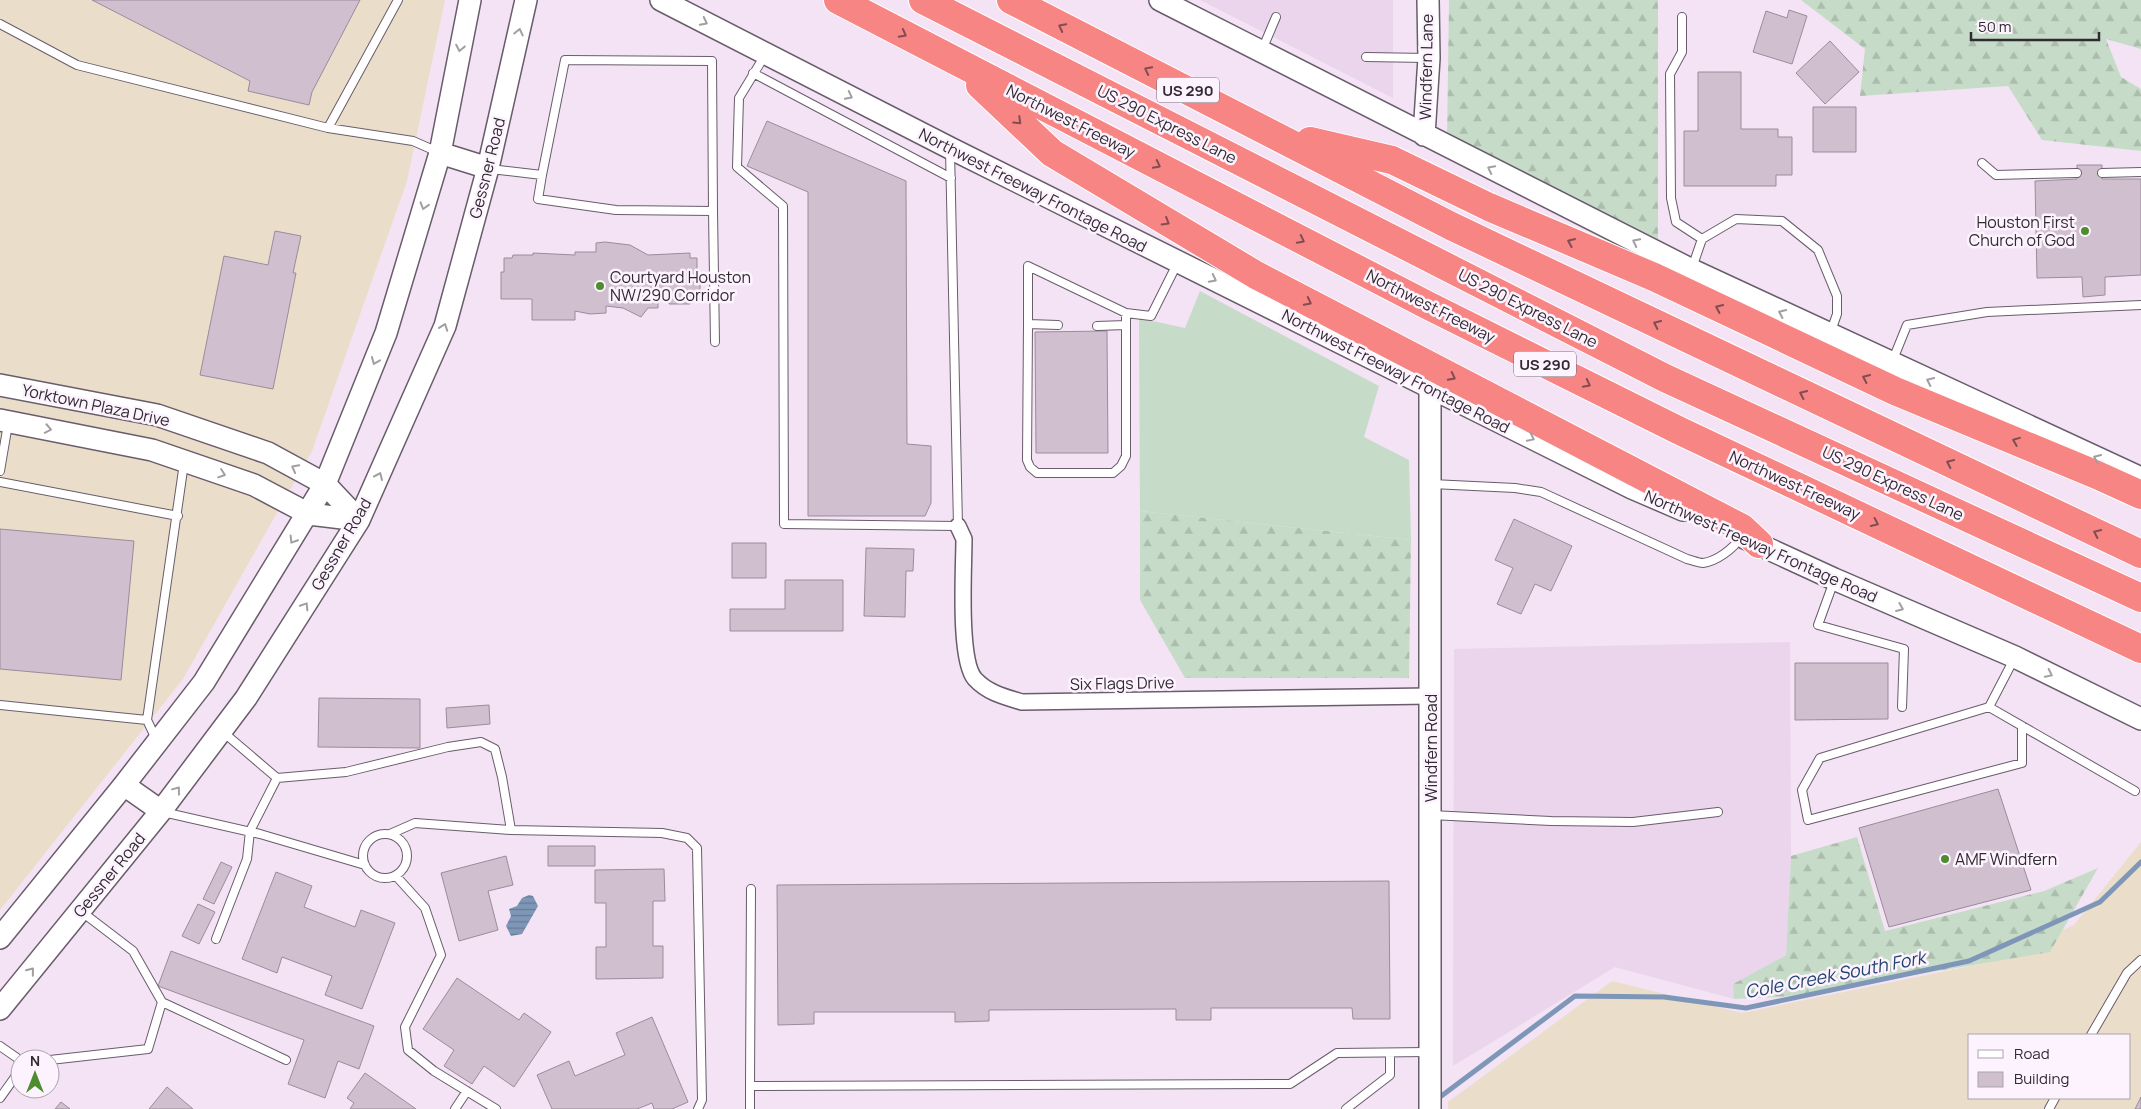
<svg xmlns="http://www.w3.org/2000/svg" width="2141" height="1109" font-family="Manrope,sans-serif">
<defs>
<pattern id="forest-firs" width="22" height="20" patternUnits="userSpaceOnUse" patternTransform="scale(1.25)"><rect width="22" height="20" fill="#c7dcc8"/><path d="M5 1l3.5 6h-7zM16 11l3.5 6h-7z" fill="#abbdac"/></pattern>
<pattern id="water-rules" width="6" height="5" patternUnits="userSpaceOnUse" patternTransform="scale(1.25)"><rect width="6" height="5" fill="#7e96b7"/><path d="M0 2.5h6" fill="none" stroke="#687b95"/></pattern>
</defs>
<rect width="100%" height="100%" fill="#f3e3f5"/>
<path fill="#ead5ec" d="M1200,0H1393V98Z
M1790,642L1791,856L1786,955L1733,984L1734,999L1615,967L1453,1066L1454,649Z"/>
<path fill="#eadeca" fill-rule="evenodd" d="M0,0H445L407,181L312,451L183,679L0,910Z
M2141,842V1109H1448V1102L1612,981L1742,1013L1985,963L2074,925ZM1970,1035H2130V1098H1970Z"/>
<path fill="#c7dcc8" d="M1200,291L1379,386L1364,437L1409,460L1411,540L1140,511L1139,318L1185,328Z"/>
<path fill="url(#forest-firs)" d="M1449,0H1658V242L1447,139Z
M1801,0H2141V49L2106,39L2121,77L2141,89V151L2042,140L2008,86L1860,96L1865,49Z
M1140,511L1411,540L1409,678H1185L1140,600Z
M1857,837L1885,931L2044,891L2098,868L2050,952L1783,997L1734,999L1733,984L1786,955L1791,856Z"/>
<path fill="url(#water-rules)" d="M529,895L533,896L538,906L522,934L511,936L506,926L511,916L509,909L517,906L522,898Z"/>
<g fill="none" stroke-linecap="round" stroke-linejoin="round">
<path stroke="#7e96b7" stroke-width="5" d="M1436,1100L1575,996L1664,997L1746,1008L1969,961L2100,902L2141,862"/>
</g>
<path fill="#cfbfcf" stroke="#9b8b9b" d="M92,0H360L312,92L309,105L248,91L250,81Z
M1789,10L1807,16L1792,64L1753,52L1766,11L1787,18Z
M1830,41L1859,72L1825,104L1796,73Z
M1698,72H1741V129H1778V137H1792V175H1776V186H1684V131H1698Z
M1813,107H1856V152H1813Z
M767,121L906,181L907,444L931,446V503L925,516H808V192L747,166Z
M2077,165H2102V179H2141V275L2105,277V295L2083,297L2082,277L2037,278L2035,181L2077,179Z
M275,231L301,236L293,273H296L273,389L200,375L224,256L268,265Z
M605,242L630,245L648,255L690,253V258H697V273H700V299H690V304H669V299H658V308H648L641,317L623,308L606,306V313L590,314L575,311V320H532V299H501V272H504V258H512L513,255H533V253L575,255V252H596V243Z
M1107,331L1108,453H1036L1035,332Z
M1514,519L1572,546L1551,591L1535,584L1521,614L1497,604L1513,568L1495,560Z
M0,529L134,541L121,680L0,669Z
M732,543H766V578H732Z
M866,548L914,549L913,571H906L905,617L864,616Z
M785,580H843V631H730V609H785Z
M1795,663H1888V719L1795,720Z
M319,698L420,699V748L318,747Z
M489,705L490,724L447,728L446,708Z
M1998,789L2031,890L1889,927L1859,828Z
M548,846H595V866H548Z
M506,856L513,885L488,891L498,930L459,941L441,873Z
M221,862L232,867L214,904L203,899Z
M664,869L665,901H653V946H663V978L596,979V947H606V903H595V870Z
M276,872L312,886L304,907L355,927L361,910L395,923L362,1009L325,995L332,976L282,957L277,973L242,959Z
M1389,881L1390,1019H1353L1352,1008H1211V1020H1176V1009L989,1010V1021L955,1022V1012H814V1024L778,1025L777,885Z
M198,904L215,912L199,944L182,936Z
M171,951L374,1026L359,1069L338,1061L325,1098L288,1084L304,1040L158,986Z
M457,978L519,1020L524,1013L551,1032L514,1087L484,1066L472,1084L444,1066L454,1050L423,1029Z
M652,1017L688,1102L672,1109H654L652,1103L637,1109H552L537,1075L569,1061L575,1076L625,1055L616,1033Z
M365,1073L416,1109H350L354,1103L347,1098Z
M167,1087L193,1109H149Z
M2141,1097V1109H2135Z
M61,1102L70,1109H55Z"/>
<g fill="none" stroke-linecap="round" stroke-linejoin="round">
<g stroke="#695c6b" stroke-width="10">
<path id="lane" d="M1682,17V52L1670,74L1671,198L1676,222L1702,239
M0,24L77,65L328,128L398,0
M1262,50L1276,17
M765,55L739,98L737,167L783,206L784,524L958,526L950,150
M1366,57L1427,58
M753,73L951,178
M328,128L413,141L438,152
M1982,163L1996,175L2077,173
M490,169L542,175L565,60L712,61L713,211L616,210L538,199L542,175
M2102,173L2141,172
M713,211L715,342
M1692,268L1702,239L1736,219L1782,221L1818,250L1837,296V314L1830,334
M1028,324L1027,460L1030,467L1037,473H1113L1121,466L1126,456V325
M1058,325L1028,324V266L1126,313L1151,316L1177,264
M1097,326L1126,325V313
M1892,362L1907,325L1987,312L2141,305
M0,471L8,424
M0,482L178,516
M1432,484L1515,488L1541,492L1687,559C1692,560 1698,563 1703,563C1717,561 1733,549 1741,537
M1834,581L1818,625L1904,649L1902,707
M2014,659L1989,707L2135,791
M0,705L147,720
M1989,707L1820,758L1802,790L1808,820L2022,763V726
M223,732L277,778L346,772L448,747L481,742L495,749L502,777L511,830L662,833L687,838L697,848L702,1100L698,1109
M156,739L147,720L184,463
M163,812L260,834L365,865
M1431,815L1551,821L1633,822L1718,812
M363 856a22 22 0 1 1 44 0a22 22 0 1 1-44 0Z
M390,834L415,823L511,830
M396,876L425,908L441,955L405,1027L408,1050L434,1071L496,1109
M82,912L133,951L162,1002L286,1060
M216,939L247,859L250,831L277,778
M2091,1035L2127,973L2141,960
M0,1046L20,1060
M50,1060L148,1049L162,1002
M750,1086L751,889
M0,1098L20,1070
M455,1109L467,1091
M750,1109V1086L1290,1084L1337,1053L1427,1052
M1346,1109L1390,1075V1053
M2049,1109L2055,1098"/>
</g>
<g stroke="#695c6b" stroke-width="18">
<path id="street" d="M958,526L964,539C964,567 958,660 975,679C988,693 1005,697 1022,702L1431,696"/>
</g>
<g stroke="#695c6b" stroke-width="24">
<path id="secondary" d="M661,0L950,148L1632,488L1683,510
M1160,0L1692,270L2141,478
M1424,135L1429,58L1428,0
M440,153L488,168
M0,385L157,415L268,453L325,484L359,520
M0,420L152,450L254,485L309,514L359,520
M1745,538L1834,579L2015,657L2141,719
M124,785L161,811
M0,938L124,785L204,682L325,484L386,333L440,153L470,0
M0,1009L161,811L246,698L359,520L445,326L488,168L526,0
M1430,1109V388"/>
</g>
<g stroke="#fff" stroke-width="30">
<path id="highway" d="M838,0L1429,306L1680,431L2141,649
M923,0L1665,378L2141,598
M1011,0L1451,226L2141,554
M980,85L1052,153L1256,275L1742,528L1759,544
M1310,141L1392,160L1489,207L1654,277L1895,391L2097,475L2141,495"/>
</g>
<use href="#lane" stroke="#fff" stroke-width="8"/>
<use href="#street" stroke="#fff" stroke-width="15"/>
<use href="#secondary" stroke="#fff" stroke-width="21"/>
<use href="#highway" stroke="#f78584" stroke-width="28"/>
</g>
<defs><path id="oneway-chevron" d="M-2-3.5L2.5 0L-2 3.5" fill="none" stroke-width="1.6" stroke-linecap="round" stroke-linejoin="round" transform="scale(1.25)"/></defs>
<g stroke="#a29fa2">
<use href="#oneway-chevron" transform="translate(704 22) rotate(27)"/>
<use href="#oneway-chevron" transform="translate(519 32) rotate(-77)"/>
<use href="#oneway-chevron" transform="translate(460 48) rotate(101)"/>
<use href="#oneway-chevron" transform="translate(849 96) rotate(27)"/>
<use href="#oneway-chevron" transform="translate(1491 169) rotate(-153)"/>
<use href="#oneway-chevron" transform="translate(424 206) rotate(107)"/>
<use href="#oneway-chevron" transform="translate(1636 242) rotate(-153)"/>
<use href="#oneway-chevron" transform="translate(1213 279) rotate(27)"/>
<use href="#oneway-chevron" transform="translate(1782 313) rotate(-155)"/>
<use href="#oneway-chevron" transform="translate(444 327) rotate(-70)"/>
<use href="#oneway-chevron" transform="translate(375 361) rotate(112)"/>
<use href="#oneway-chevron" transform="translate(1930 381) rotate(-155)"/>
<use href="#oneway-chevron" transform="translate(48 429) rotate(11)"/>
<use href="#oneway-chevron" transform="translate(1531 438) rotate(26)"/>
<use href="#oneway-chevron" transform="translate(2097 458) rotate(-155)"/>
<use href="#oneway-chevron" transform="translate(295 468) rotate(-152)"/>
<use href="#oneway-chevron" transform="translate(222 474) rotate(19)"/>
<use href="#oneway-chevron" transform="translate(379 476) rotate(-66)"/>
<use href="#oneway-chevron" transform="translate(293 540) rotate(122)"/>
<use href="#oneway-chevron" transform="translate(305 606) rotate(-58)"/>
<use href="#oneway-chevron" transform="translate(1900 608) rotate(23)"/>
<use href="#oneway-chevron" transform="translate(2049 674) rotate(26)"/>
<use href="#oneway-chevron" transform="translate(177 790) rotate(-53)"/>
<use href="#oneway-chevron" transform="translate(31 971) rotate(-51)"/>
</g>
<g stroke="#804e52">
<use href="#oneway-chevron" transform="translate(1062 27) rotate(-153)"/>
<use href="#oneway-chevron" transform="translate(903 34) rotate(28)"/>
<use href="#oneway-chevron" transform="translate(1148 70) rotate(-153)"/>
<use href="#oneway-chevron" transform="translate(1018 121) rotate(44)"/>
<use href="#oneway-chevron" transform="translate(1157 165) rotate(27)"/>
<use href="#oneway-chevron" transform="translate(1166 222) rotate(31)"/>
<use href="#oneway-chevron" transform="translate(1301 240) rotate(27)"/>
<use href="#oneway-chevron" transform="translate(1571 242) rotate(-157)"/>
<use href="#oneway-chevron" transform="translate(1308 302) rotate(27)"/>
<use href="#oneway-chevron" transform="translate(1719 308) rotate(-155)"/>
<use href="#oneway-chevron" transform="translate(1657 324) rotate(-155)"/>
<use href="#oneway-chevron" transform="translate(1452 377) rotate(27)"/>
<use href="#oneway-chevron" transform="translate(1866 378) rotate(-155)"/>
<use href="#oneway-chevron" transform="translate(1587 384) rotate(27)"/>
<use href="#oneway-chevron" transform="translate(1803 394) rotate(-155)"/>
<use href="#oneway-chevron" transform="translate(2016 441) rotate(-158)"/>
<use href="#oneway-chevron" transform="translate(1950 463) rotate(-155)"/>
<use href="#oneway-chevron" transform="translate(1875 523) rotate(25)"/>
<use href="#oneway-chevron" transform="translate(2097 533) rotate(-155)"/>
</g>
<g fill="#4d8d2f" stroke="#fdf3fe" stroke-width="2">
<circle cx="2085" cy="231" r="5"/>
<circle cx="600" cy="286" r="5"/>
<circle cx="1945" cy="859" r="5"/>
</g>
<g text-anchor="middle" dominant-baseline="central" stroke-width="5" stroke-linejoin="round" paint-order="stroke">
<g fill="#fdf3fe" stroke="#6e666e" stroke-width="1">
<rect x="1157" y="77.5" width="62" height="25" rx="4"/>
<rect x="1514" y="351.5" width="62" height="25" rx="4"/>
</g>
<g font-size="15" font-weight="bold" fill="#302a31">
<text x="1188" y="90">US 290</text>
<text x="1545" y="364">US 290</text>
</g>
<g font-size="16" fill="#302a31" stroke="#fdf3fe">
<text transform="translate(1426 67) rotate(-89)">Windfern Lane</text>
<text transform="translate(1071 121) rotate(27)">Northwest Freeway</text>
<text transform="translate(1167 124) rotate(27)">US 290 Express Lane</text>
<text transform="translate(487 168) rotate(-76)">Gessner Road</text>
<text transform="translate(1033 190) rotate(27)">Northwest Freeway Frontage Road</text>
<text transform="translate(1431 306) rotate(27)">Northwest Freeway</text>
<text transform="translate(1528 308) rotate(27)">US 290 Express Lane</text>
<text transform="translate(1396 371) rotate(27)">Northwest Freeway Frontage Road</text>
<text transform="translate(96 405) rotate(12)">Yorktown Plaza Drive</text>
<text transform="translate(1893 483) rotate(25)">US 290 Express Lane</text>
<text transform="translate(1795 485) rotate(25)">Northwest Freeway</text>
<text transform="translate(341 544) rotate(-60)">Gessner Road</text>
<text transform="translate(1761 546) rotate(24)">Northwest Freeway Frontage Road</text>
<text transform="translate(1122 683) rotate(-1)">Six Flags Drive</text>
<text transform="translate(1431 748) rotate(-90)">Windfern Road</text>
<text transform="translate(109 875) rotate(-51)">Gessner Road</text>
</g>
<g font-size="16" fill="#302a31" stroke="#fdf3fe" text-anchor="start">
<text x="2075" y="222" text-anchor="end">Houston First<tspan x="2075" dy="18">Church of God</tspan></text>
<text x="610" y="277">Courtyard Houston<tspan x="610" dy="18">NW/290 Corridor</tspan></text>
<text x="1955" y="859">AMF Windfern</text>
</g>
<g font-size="18" font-style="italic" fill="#214370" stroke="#fdf3fe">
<text transform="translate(1835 974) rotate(-11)">Cole Creek South Fork</text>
</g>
</g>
<rect x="1968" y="1034" width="162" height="65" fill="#fdf3fe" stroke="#aba3ac"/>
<rect x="1978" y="1050" width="25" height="8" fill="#ffffff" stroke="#aba3ac"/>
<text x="2014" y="1059" font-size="15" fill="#302a31">Road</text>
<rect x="1978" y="1072" width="25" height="15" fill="#cfbfcf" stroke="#aba3ac"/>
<text x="2014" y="1084" font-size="15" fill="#302a31">Building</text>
<g transform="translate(35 1074)"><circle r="24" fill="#fdf3fe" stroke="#aba3ac"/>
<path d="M0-4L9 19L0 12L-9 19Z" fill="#4d8d2f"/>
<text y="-8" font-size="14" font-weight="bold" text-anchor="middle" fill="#302a31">N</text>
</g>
<path d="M1971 32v8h128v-8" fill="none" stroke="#302a31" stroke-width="2.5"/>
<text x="1978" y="32" font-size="15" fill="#302a31" stroke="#fdf3fe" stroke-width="4" paint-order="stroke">50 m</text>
</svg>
